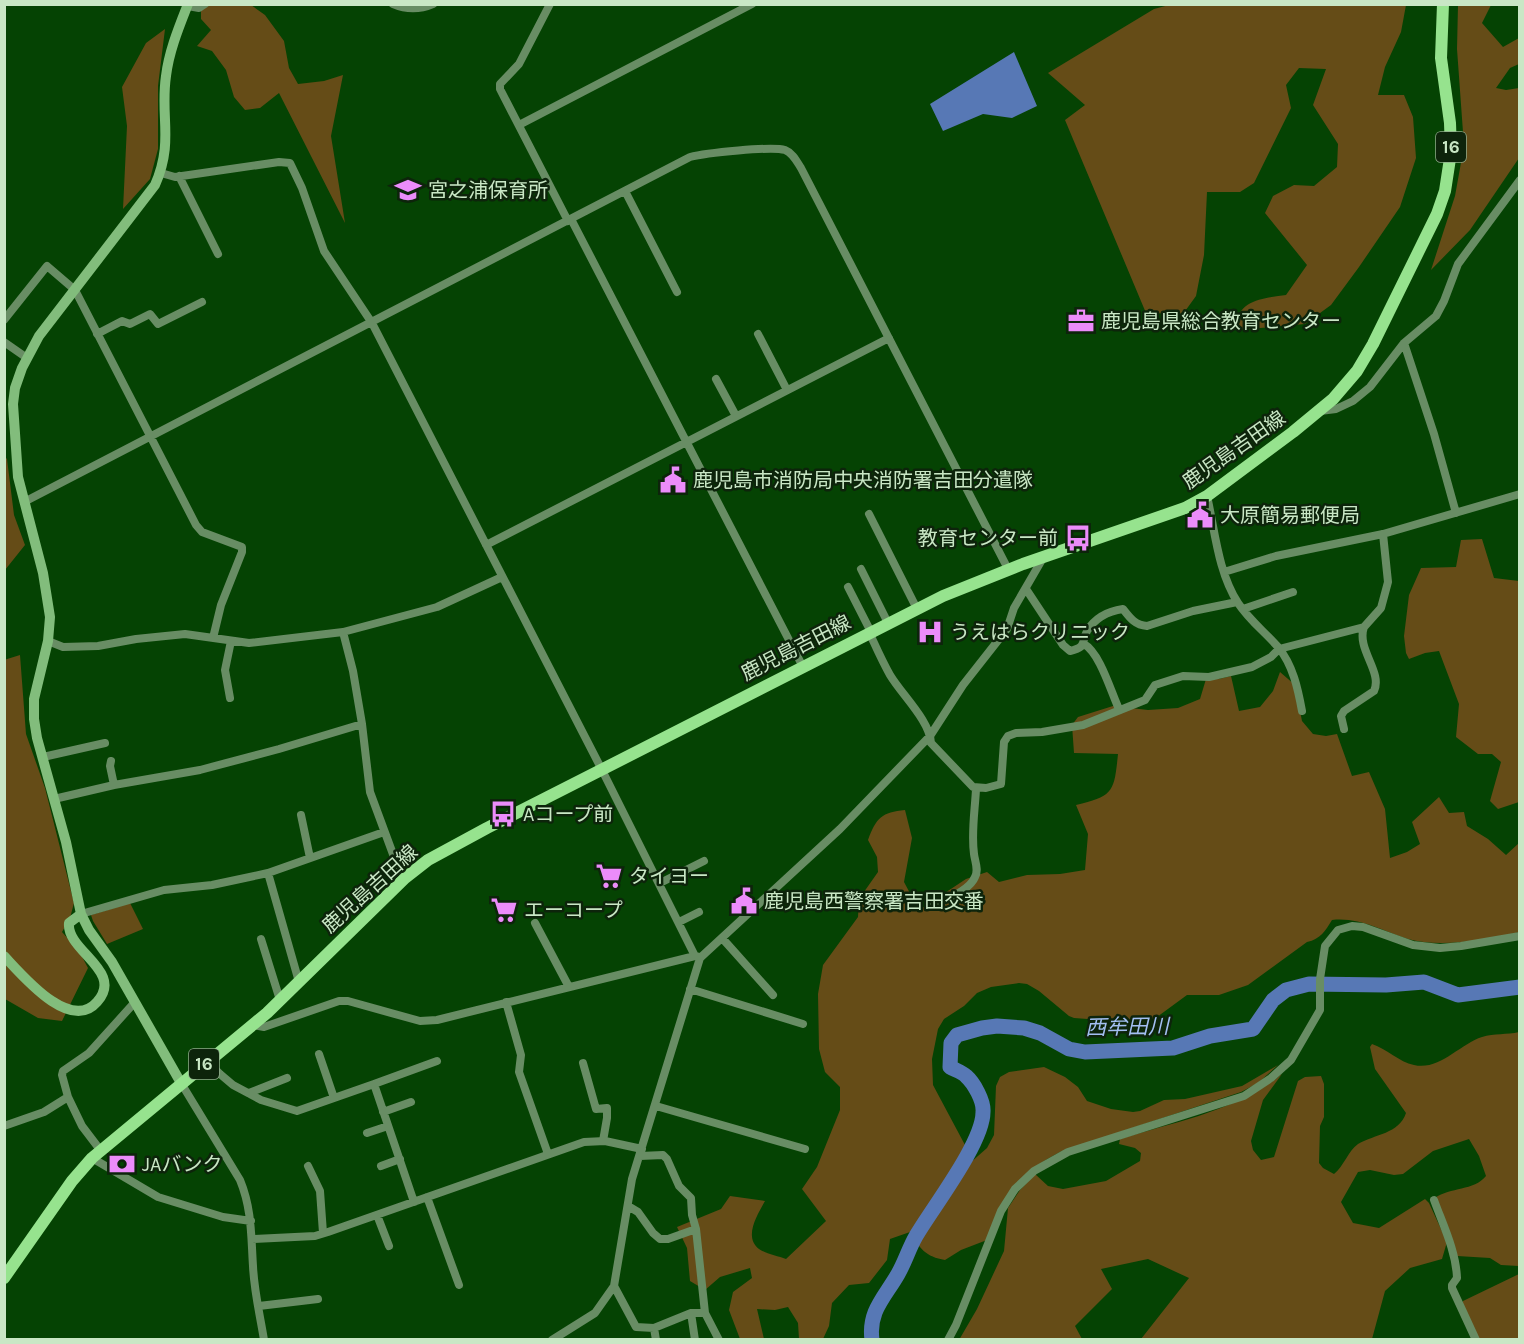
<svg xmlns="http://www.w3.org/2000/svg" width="1524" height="1344" font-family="Karla,'Noto Sans JP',sans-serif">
<rect width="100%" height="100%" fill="#054303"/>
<path fill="#654c17" d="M1173,4L1406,5L1401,32L1385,67L1378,95H1404L1413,117L1416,158L1400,207L1359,267L1331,305L1305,324L1237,330C1234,300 1264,298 1286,295L1307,265L1265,213L1273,196L1294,185L1314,186L1337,167L1338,144L1313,105L1326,69L1299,68L1286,85L1291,108L1254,183L1240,192H1207L1204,255L1196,296L1183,314L1146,313L1065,120L1085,105L1048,73L1154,9Z
M201,5H251L265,15L284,41L289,68L298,84L324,81L343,75L331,136L345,223L279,93L260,108L245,110L234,97L226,70L212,51L197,46L211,30L201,19Z
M1458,5H1491L1482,23L1503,47L1519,38V64L1510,68L1496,88L1506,90L1519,88V158L1470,230L1431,270L1455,196L1464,146L1457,49Z
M165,29L158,86V149L150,179L123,209L127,126L122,87L146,43Z
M5,457L7,459L14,515L25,545L5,570Z
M1482,539L1494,578L1519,581V802L1498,809L1490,801L1501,762L1492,754H1478L1456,737L1459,704L1439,651L1425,653L1409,659L1406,653L1404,636L1409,595L1421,568L1456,567L1461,540Z
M20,655L26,734L45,788L74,903L70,918L62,932L79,951L88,968L62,1021L38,1018L5,999L4,660Z
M1280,672L1295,685L1302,721L1313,734L1326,736L1337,734L1352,776L1369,772L1385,809L1390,858L1407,852L1420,844L1412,822L1439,797L1449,813L1464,812L1467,826L1488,839L1506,855L1519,843L1520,932C1488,940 1439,948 1408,939C1382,931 1360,917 1332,920C1325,931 1321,939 1307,942L1248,985L1219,995H1187L1157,1017L1142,1023L1074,1018L1069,1016L1039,991L1027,984L1019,983L991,987L977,993L964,1006L944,1019L938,1029L932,1059L933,1085L965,1145L970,1163L987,1148L994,1135L996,1086L1000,1077L1009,1072L1044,1067L1065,1077L1078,1087L1087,1101L1111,1109L1133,1112L1140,1111L1164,1100L1185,1099L1242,1086L1278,1065L1258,1083L1241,1092L1060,1152C1016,1175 1004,1195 987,1240L961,1250L945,1260C926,1257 919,1248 910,1232L890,1239L887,1260L869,1283L849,1285L832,1303L829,1326L823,1339H799L798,1323L788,1307L775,1310L757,1309L764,1339H740L729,1310L733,1292L752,1278L750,1268L720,1277L705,1290L690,1281L687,1248L677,1227L721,1209L730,1196L765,1201C758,1214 743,1237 759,1249C766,1254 778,1256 786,1259L826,1221L802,1189L817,1167L840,1110V1087L825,1072L819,1049L818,994L823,965L858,917L859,899L878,872L877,857L868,840C876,818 882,812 905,810L912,838L904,882L919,910L966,879L987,872L999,882L1027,875L1060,874L1085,870L1088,834L1076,805C1114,796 1114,792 1118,754L1074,753L1072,725L1078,717L1113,706L1148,710L1178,708L1200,699L1206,679H1219L1231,676L1239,711L1260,707L1273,691Z
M130,903L143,929L107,944L93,921L91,915Z
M1519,1032V1266L1501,1265L1490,1258L1457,1256L1435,1198C1450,1187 1474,1191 1486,1176L1479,1156L1469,1139L1433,1151L1403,1174L1394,1175L1370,1170L1358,1172L1341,1202L1353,1223L1379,1228L1425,1199L1429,1203L1447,1242L1442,1259L1410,1268L1385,1291L1372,1339H1141L1189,1278L1148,1259L1101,1269L1112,1289L1075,1326L1082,1339L959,1340L977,1309L1004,1251L1008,1208L1020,1190L1035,1174L1048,1186L1063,1189L1106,1181L1140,1161L1141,1153L1135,1148L1119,1144L1120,1139C1175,1122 1237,1111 1282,1074L1263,1100L1251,1141L1253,1150L1261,1160L1274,1157L1298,1081L1305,1077L1321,1076L1324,1084V1117L1320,1126L1319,1163L1323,1168L1334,1174C1344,1166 1348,1151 1358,1144C1375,1134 1399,1134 1406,1113L1375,1069L1370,1047L1372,1044C1387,1049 1399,1062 1414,1065C1439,1071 1460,1044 1482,1037C1494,1033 1507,1035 1519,1032Z
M1519,1274V1339H1479L1462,1308L1463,1301Z"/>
<path fill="#5778b5" d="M1014,52L1037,106L1012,118L983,114L943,131L930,104Z"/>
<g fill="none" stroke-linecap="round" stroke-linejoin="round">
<path stroke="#5778b5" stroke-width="15" d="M872,1340C868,1311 885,1297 898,1274C905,1262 909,1248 916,1236C933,1207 983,1143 983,1112C984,1101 974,1083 966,1076C962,1072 955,1070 950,1067L951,1043L957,1035L982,1028L997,1026L1024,1028L1040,1033L1069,1049L1085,1052L1173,1048L1210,1036L1253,1029L1273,1000L1286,990L1309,984L1386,985L1424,982L1458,995L1520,987"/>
<path stroke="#688d64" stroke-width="8" d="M393,4C407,10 419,10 433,4
M550,4L519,64L500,84V89L568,221
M188,6L199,8L205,4
M519,125L752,4
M161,173L175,177L279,162L290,163L302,188L324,251L372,323L602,770L695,956
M179,176L218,254
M625,191L677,292
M571,219L803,667
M4,320L47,266L75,290L196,525L202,532L242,547V552L221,605L213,638
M97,334L122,321L130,324L150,314L158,324L202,302
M758,334L787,390
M4,342L27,358
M1404,343L1434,434L1456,513
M716,379L736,416
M1320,411L1336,409L1353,401L1370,387L1404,343L1436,316L1444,301L1458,264L1520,180
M1207,496C1215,531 1218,572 1238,603C1250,621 1264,631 1278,647C1293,665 1298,689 1302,711
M24,502L690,157C705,153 772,146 785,150C793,153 797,162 801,168L1008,569
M869,514L917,609
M486,545L889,338
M861,569L888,623
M1224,572L1276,556L1383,534L1520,494
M848,587L871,632
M1026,589L1063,645L1070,651C1087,647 1081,643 1087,631C1095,618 1109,611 1123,609C1130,618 1135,625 1147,626L1193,611L1237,602
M1243,609L1293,592
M343,632L353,671L362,724L370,792L397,865L405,878
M869,632C876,647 882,661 890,675C902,695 930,721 931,743L973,787L986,788L1001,784L1004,742L1008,736L1016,733L1042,732L1083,725L1145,700L1155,685L1183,676L1209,677L1252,667L1271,657L1279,649L1364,627L1381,608L1388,582L1383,534
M48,641L63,647L98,646L136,639L185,634L249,643L343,632L437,607L502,577
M1084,644C1100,653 1111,692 1119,709
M230,698L225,670L231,641
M1344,729L1341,716L1344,711L1374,691C1383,672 1356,649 1364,627
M43,757L105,743
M111,761L110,766L114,785
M54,799L114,785L200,770L279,749L362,724
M301,815L310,858
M268,873L299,982
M660,883L704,861
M933,905C946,900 970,890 975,877C979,870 975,862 974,854C971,833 975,810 976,789
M81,914L164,890L212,885L268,873L384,832
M679,922L699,912
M535,923L569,987
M722,938L773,995
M261,939L280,1000
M690,989L803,1024
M506,1002L521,1055L519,1072L548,1154
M253,1025L264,1027L339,1001H348L420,1021L437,1020L695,956L699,957
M319,1054L334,1098
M207,1061L220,1074L233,1085L261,1100L297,1111L374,1084L414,1202
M583,1063L596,1109L607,1108V1118L603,1141
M181,1083L240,1180C252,1209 251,1236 253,1266C254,1291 260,1315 264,1340
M374,1084L437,1061
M249,1093L287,1078
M68,1097L62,1075L63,1071L89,1053L135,1002
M656,1106L805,1149
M383,1112L411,1102
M4,1126L44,1112L68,1097L82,1126L101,1151
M367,1133L388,1126
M640,1156L663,1155L667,1159L679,1186L691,1198L692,1215L696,1229
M92,1158L158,1197L223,1217L251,1221
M308,1166L320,1191L323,1233
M381,1166L400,1159
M427,1197L459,1285
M1434,1200C1443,1225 1456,1251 1457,1278L1452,1285V1288L1476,1340
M628,1206L638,1212L653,1233L660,1239H668L696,1229L705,1313L719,1340
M377,1215L389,1246
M252,1239L315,1236L328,1232L584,1142L605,1141L642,1149
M614,1286L636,1327L654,1328L691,1313H705
M259,1306L318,1299
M691,1313L695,1340
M654,1328L656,1340
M552,1340L595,1313L614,1286L632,1179L700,958L840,829L930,736L963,685L1007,629L1014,608L1043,558
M948,1340L956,1325L1001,1211L1015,1189L1034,1171L1068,1152L1244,1096L1271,1078L1291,1060L1320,1010V979L1325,946L1338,930L1352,926L1363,927L1413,945L1440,948L1461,946L1520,936"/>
<path stroke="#82bd7c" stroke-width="10" d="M4,956C22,975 70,1033 97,1002C125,971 66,951 69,923L81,914
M181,1083L112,962L89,930L81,914L66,842L37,738L34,719V699L48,641L50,617L43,573L18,477L13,404L15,388L22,368L39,336L155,185C174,142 160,117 166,76C169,51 179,27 188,4"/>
<path stroke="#96e38e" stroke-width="12" d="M4,1278L72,1181L92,1158L267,1013L405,878L428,860L487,828L943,596L1023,564L1185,508L1207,496L1293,432L1333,399L1357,371L1373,344L1437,214L1445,191L1451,152L1450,123L1441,58L1443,4"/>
</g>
<defs>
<g id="school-bare" transform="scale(2.07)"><path d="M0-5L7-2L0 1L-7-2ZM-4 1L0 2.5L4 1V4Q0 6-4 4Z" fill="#ec8cfa" stroke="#0d240b" stroke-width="2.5" paint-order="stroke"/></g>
<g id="office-bare" transform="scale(2.07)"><path d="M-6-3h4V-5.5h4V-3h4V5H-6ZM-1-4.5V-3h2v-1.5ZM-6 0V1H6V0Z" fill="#ec8cfa" stroke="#0d240b" stroke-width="2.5" paint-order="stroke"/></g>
<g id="civic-bare" transform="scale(2.07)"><path d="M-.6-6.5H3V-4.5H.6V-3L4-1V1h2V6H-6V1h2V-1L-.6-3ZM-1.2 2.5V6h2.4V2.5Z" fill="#ec8cfa" stroke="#0d240b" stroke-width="2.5" paint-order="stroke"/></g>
<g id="bus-bare" transform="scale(2.07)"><path d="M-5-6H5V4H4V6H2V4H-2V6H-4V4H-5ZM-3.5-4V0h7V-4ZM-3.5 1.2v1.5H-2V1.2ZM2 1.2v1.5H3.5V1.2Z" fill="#ec8cfa" stroke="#0d240b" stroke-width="2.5" paint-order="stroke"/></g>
<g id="hospital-bare" transform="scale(2.07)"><path d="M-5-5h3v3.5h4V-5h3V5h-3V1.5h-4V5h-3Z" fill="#ec8cfa" stroke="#0d240b" stroke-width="2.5" paint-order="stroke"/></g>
<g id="supermarket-bare" transform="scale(2.07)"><path d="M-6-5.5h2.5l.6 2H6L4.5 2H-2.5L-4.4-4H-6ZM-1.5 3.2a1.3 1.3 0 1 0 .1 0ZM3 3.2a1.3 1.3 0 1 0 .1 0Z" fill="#ec8cfa" stroke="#0d240b" stroke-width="2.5" paint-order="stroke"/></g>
<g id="bank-bare" transform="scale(2.07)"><path d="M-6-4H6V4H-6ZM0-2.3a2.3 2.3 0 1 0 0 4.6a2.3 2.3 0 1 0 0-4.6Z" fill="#ec8cfa" stroke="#0d240b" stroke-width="2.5" paint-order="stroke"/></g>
</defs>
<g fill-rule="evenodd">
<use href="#school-bare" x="408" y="190"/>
<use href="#office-bare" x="1081" y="321"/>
<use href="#civic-bare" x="673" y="480"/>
<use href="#civic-bare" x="1200" y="515"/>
<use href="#bus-bare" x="1078" y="538"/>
<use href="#hospital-bare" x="930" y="632"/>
<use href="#bus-bare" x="503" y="814"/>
<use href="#supermarket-bare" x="609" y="876"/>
<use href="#civic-bare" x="744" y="901"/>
<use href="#supermarket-bare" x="504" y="910"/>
<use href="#bank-bare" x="122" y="1164"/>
</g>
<g text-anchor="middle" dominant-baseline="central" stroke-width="5" stroke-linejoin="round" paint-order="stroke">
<g fill="#0d240b" stroke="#91ac8d" stroke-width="1.5">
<rect x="1436" y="132" width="30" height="30" rx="4.5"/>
<rect x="189" y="1049" width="30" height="30" rx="4.5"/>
</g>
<g font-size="18" font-weight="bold" fill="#c9e7c5">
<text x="1451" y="147">16</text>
<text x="204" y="1064">16</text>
</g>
<g font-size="20" fill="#c9e7c5" stroke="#0d240b" text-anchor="start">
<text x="428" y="190">宮之浦保育所</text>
<text x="1101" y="321">鹿児島県総合教育センター</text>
<text x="693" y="480">鹿児島市消防局中央消防署吉田分遣隊</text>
<text x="1220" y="515">大原簡易郵便局</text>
<text x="1058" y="538" text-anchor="end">教育センター前</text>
<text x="950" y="632">うえはらクリニック</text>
<text x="523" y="814">Aコープ前</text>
<text x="629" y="876">タイヨー</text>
<text x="764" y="901">鹿児島西警察署吉田交番</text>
<text x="524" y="910">エーコープ</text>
<text x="142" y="1164">JAバンク</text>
</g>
<g font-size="20" fill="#c9e7c5" stroke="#0d240b">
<text transform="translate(1234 450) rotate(-35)">鹿児島吉田線</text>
<text transform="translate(796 648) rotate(-27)">鹿児島吉田線</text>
<text transform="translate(370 889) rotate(-42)">鹿児島吉田線</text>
</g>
<g font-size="21" font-style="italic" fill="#a3bff2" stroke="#0d240b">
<text transform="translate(1127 1027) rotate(-1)">西牟田川</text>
</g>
</g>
<rect width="1524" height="1344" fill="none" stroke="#c9e7c5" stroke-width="12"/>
</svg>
